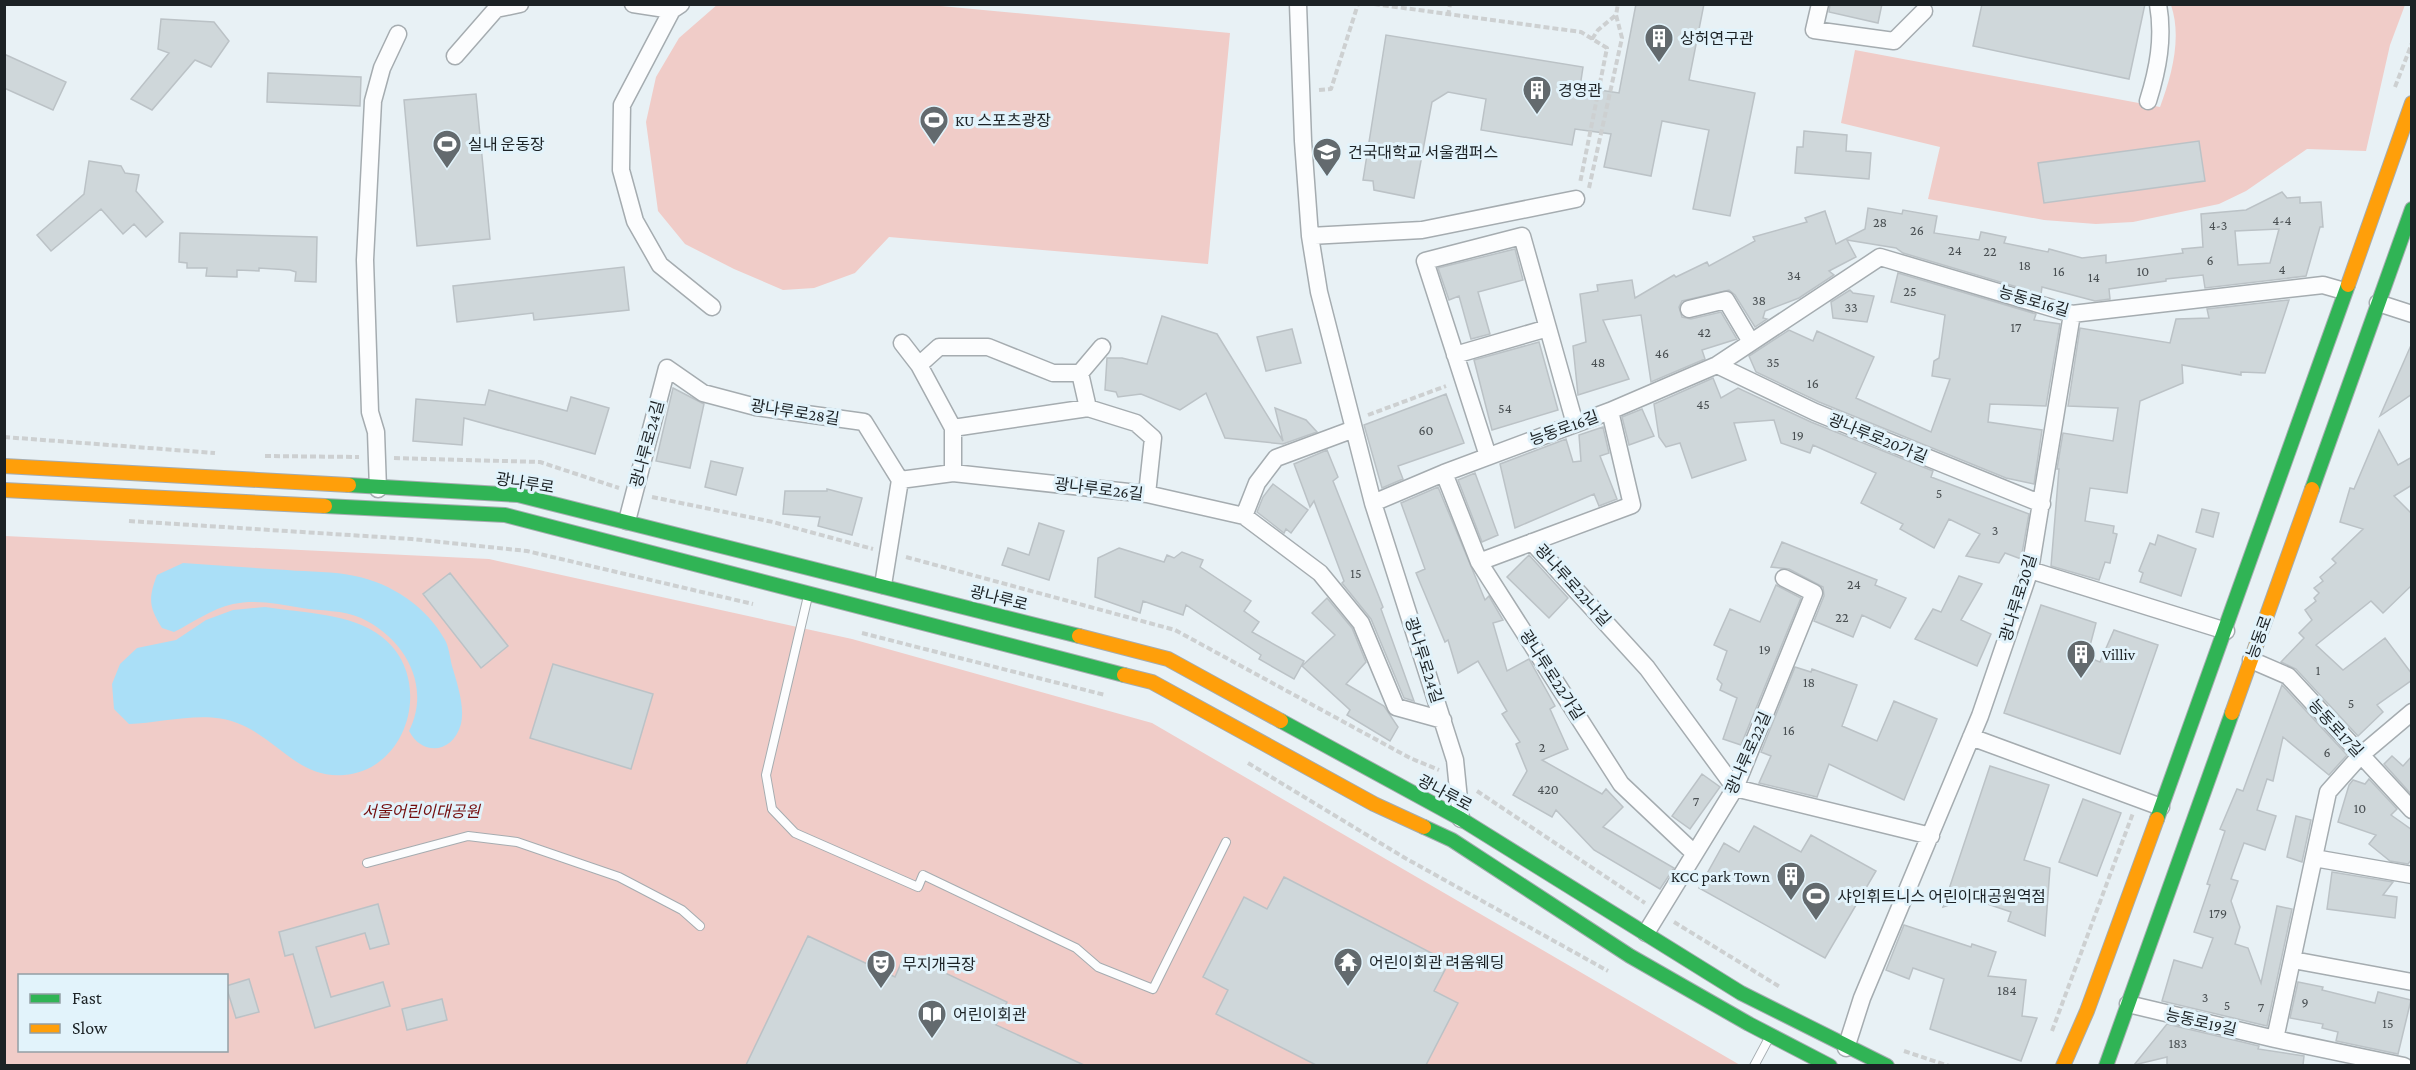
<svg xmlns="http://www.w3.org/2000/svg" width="2416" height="1070" font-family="'Crimson Pro','Noto Sans KR',serif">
<rect width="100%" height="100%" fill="#e8f1f5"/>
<path fill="#f0ccc8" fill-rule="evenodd" d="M718,4L930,5L1230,33L1208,264L889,237L855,273L814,288L783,290L734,269L685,244L658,211L646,122L656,77L679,38Z
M2171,5H2405L2390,45L2366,151L2307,149L2246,191L2219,204L2133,222L2096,224L2044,220L1928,199L1940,147L1841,123L1855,50L2160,107C2172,75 2182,37 2171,5Z
M5,536L489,559L852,639L1152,723L1740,1065L5,1066ZM20,976H226V1050H20Z"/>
<path fill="#aadff7" d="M183,563C217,565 252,568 287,570C309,572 334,571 355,576C391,583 427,607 445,640C449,647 450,658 452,666C457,683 465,706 461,724C453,753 423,757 409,731C432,685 404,638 361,618C344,610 320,611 302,608C279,604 255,599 233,604C211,609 194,622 174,632L162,628C149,607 148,599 157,575Z
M265,607C302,613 352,613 382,637C434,677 410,770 344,775C298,779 277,738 237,723C205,710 163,723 129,724L114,709L112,684L120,664L137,648L176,640L206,620L233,610Z"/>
<path fill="#cfd7da" stroke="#bbc2c6" stroke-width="1.5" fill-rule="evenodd" d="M1636,4H1704L1689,80L1755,93L1730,216L1693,209L1709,130L1662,121L1651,176L1604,167L1611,134L1575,129L1572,145L1481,130L1486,99L1448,92L1432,102L1414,198L1374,190L1373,181L1363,180L1386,35L1583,67L1580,87L1619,93Z
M1830,4H1882L1878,23L1829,12Z
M1982,4H2145L2129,79L1973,46Z
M161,19L214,22L229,41L211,67L195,60L152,110L131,99L169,53L158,49Z
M4,54L66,82L53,110L4,88Z
M268,73L361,77L360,106L267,102Z
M476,94L490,239L417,246L404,100Z
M1804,131L1847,135L1846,151L1871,153L1869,179L1795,173L1797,147H1803Z
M2199,141L2205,181L2044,203L2038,163Z
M89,161L121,166L125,173L139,175L136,191L163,222L146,237L134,224L123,234L101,209L51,251L37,235L84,194Z
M2282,192L2287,198L2300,197V203L2321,202L2323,227H2320L2306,276L2205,288L2203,275L2166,279V281L2109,289L2110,299L2095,301L2042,287L2041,294L1903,253L1896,248L1847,240L1856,257L1829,271L1834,275L1799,298L1765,311L1763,318L1767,319L1755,327L1735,295L1729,290L1682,301L1679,307L1682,317L1691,319L1721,312L1737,339L1702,350L1705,359L1651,382L1641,315L1603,320L1629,379L1578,395L1573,346L1586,342L1580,294L1598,291L1597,285L1632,280L1635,298L1674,275L1676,277L1707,262L1709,266L1755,241L1753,237L1807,222L1805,218L1825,211L1836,244L1865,229L1868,208L1902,214L1903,210L1937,216L1934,233L1979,240L1981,232L2006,237L2004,243L2048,252L2049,249L2082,258L2106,255V263L2183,253L2182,249L2203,247L2201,214L2246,210ZM2279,229L2270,263L2238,265L2235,231Z
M180,233L317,237L316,282L295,281L296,272L290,270L259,268V271L237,270V277L206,276L207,268H187V263L179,262Z
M1515,249L1523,280L1478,292L1490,334L1471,339L1459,296L1449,300L1438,268Z
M624,267L629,310L534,320L533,313L457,322L453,286Z
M1898,273L2036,314L2034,320L2060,324L2046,406L1990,404L1988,422L2042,430L2034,484L2006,478L1819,402L1756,372L1749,356L1789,330L1813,341L1817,331L1874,357L1856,398L1931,432L1950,379L1932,376L1934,361L1939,358L1945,315L1891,302Z
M1850,290L1853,293L1874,296L1867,322L1833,318L1831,302Z
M2289,300L2265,373L2241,372V375L2182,365L2183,383L2140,401L2127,493L2090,488L2085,521L2114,526L2113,533L2117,534L2110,563L2105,562L2099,580L2051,566L2059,469H2057L2063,433L2113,441L2118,408L2068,406L2080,328L2170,343L2176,319L2209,318L2207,309Z
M1162,316L1217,334L1283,441L1275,408L1306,420L1317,432L1283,444L1225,438L1206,393L1180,410L1141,394L1118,397L1116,392L1105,390L1107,358H1122L1147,364Z
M1292,329L1301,363L1266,371L1257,337Z
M1539,342L1558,410L1492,430L1474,360Z
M2412,343V394L2380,416Z
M1713,378L1721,398L1738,388L1811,422L1933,471L1931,477L2029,514L2021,559L2005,553L1999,563L1966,556L1980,534L1949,519L1934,548L1900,529L1903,524L1861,503L1876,473L1813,445L1810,453L1781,443L1774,420L1734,423L1746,460L1692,478L1680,443L1666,447L1659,437L1654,404Z
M673,388L704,404L690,468L656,461Z
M489,390L567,411L571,397L609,408L595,454L464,418L462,445L413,441L416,399L485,405Z
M1446,394L1464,443L1398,466L1403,479L1382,488L1364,425Z
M1642,409L1654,436L1629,445L1622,417Z
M1603,427L1609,453L1600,456L1617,499L1599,506L1594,494L1515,528L1500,464L1566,439L1573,462L1581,461L1579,435Z
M2379,430L2398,465L2412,457V485L2394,496L2412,514V585L2383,613L2371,601L2316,645L2343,670L2385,638L2412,674V680L2377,705L2383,712L2358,736L2296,669L2281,662L2304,638L2299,633L2312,620L2305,610L2316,601L2314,598L2319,593L2314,588L2323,581L2320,577L2336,563L2332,559L2363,529L2340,522L2350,488L2354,489Z
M1327,450L1338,477L1333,481L1383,607L1381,609L1414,701L1404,698L1371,619L1342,583L1344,581L1314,501L1310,507L1294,464Z
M711,461L743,468L736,495L705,487Z
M1475,473L1498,535L1482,542L1458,480Z
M1273,484L1308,510L1291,533L1286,529L1284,533L1257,512L1263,497Z
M1438,487L1485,600L1489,596L1503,620L1493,623L1507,671L1529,659L1555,706L1550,709L1568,749L1542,760L1602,794L1606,789L1623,807L1603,827L1674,868L1660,889L1594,850L1556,810L1552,817L1513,795L1527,771L1516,744L1520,742L1502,714L1507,711L1478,661L1458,673L1448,640L1445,642L1416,573L1425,569L1401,503Z
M827,489L862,498L852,535L818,526L820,517L783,514L785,491H827Z
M2202,509L2219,513L2213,537L2196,532Z
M1039,523L1064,531L1049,580L1002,565L1008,548L1029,555Z
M2158,535L2196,549L2181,596L2140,582L2143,573L2139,571L2150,543L2155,545Z
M1782,542L1877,580L1875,585L1906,598L1890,628L1862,615L1853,637L1814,621L1824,596L1823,587L1789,569L1771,567Z
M1119,548L1164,562L1167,555L1174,558L1182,552L1203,560L1200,567L1251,601L1244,611L1259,622L1252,632L1304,661L1294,679L1259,659L1261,655L1186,605L1183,615L1143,601L1140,613L1095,597L1098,558Z
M1529,555L1568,598L1549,618L1507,577Z
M450,573L508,646L481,668L423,594Z
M1959,576L1982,584L1961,620L1991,634L1977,666L1915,639L1933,609L1941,612Z
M1776,585L1801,598L1741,745L1723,739L1737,698L1720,690L1722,684L1717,679L1727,651L1714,645L1730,609L1760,622Z
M1327,598L1352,628L1366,662L1346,684L1384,706L1398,727L1390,741L1347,715L1350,710L1302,666L1335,635L1312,613Z
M2041,605L2096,623L2087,657L2100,662L2114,630L2158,645L2120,754L2004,713Z
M553,664L653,694L631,769L530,738Z
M1795,667L1811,672L1812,669L1857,685L1842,726L1877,741L1894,701L1937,719L1904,800L1829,764L1817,797L1759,783L1771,756L1761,752Z
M2282,685L2347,755L2329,775L2283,737L2273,781L2267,779L2257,810L2276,816L2265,850L2244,843L2231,879L2238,881L2231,901L2240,927L2235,944L2248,948L2261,983L2277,906L2292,909L2267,1026L2162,1001L2174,960L2202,968L2213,938L2194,932L2210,885L2207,884L2225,831L2220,829L2237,789L2243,791Z
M2392,756L2403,766L2412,756L2411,794L2384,764Z
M1990,766L2049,785L2024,860L2050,868L2045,936L2008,921L2011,912L1970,898L1943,907Z
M1702,774L1720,787L1690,829L1672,816Z
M2369,779L2397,809L2391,815L2412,830V859L2408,864L2390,861L2369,844L2376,835L2338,822L2349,785L2353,780L2365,784Z
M2083,799L2121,813L2097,876L2059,862Z
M2296,816L2311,820L2302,862L2287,857Z
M1754,826L1801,852L1811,835L1876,871L1825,958L1699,888L1724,843L1739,852Z
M2332,872L2393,882L2383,895L2397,897L2395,918L2327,909Z
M1284,877L1449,962L1434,991L1458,1003L1426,1065H1316L1216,1014L1228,990L1203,977L1244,897L1267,909Z
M378,904L389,944L370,949L365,933L316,947L331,997L383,982L390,1006L315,1028L293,954L285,956L279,932Z
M1904,925L1971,947L1972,944L1996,952L1988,976L2026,980L2022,1016L2037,1018L2021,1061L1930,1029L1944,979L1913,968L1909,979L1886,970Z
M808,936L895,977L905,954L1007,1002L996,1025L1084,1065H746Z
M249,979L259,1012L236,1018L226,986Z
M2298,982L2323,987L2322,990L2375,1003L2378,992L2411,1000L2398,1054L2336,1041L2338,1032L2322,1028L2323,1024L2290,1018Z
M442,999L447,1020L407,1030L402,1009Z
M2167,1024L2259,1046L2258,1049L2304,1056L2303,1065H2167V1057L2134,1065Z"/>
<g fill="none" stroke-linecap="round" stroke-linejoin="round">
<g stroke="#a5acb0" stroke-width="10">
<path id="lane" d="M808,596L766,775L772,809L795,833L918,887L923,875L1076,948L1098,967L1153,989L1226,842
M367,863L468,836L517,842L619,877L682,910L700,926
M1754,1066L1769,1038"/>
</g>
<g stroke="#a5acb0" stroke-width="19">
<path id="street" d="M633,4L672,10
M681,4L672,10L622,105L621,170L635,221L660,265L712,307
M1298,4L1303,141L1310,236L1319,292L1373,503L1455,760L1461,819
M1820,4L1814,30L1894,41L1924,11
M455,56L496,9L520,4
M2148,101C2158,69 2164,38 2158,4
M1310,236L1422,230L1576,199
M2378,303L2412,314
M1689,309L1726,300L1751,342
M902,343L919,365L939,347H988L1053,373H1080L1102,347
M1455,355L1548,328
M919,365L953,428V473
M1717,365L1815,412L2042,504
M1080,373L1088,408
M953,428L1088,408L1136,423L1153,438L1147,494
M1354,429L1276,458L1257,483L1244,516L1320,573L1361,623L1396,707L1443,720
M1488,456L1425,261L1522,236L1575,424
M1444,473L1479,562L1621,784L1694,853
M900,480L953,473L1147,494L1244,516
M378,489L376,432L370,412L365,260L373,101L382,68L398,34
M1373,503L1444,473L1610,411L1717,365L1880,257L2072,314L2323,285L2344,291
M627,521L667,368L703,393L756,407L864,422L900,480
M1532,542L1647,668L1735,788
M1479,562L1632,505L1610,411
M2030,570L2226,631
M883,585L900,480
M2251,660L2288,676L2412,810
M1971,737L2161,807
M1735,788L1931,836
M2314,858L2412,875
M1646,933L1735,788L1814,593L1784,578
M2293,960L2412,982
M2128,1004L2275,1039L2404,1066
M2275,1039L2328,792L2361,755L2412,712
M1846,1048L1862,998L1980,716L2030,570L2072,314"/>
</g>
<g stroke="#a5acb0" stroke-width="16">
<path id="fast" d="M349,485L518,495L1079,636
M2312,489L2412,209
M325,506L505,515L1124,675
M1281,721L1461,819L1741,993L1887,1066
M2157,819L2348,285
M1424,827L1452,840L1630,956L1749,1024L1830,1066
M2106,1066L2232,713"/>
</g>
<g stroke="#a5acb0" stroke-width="16">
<path id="slow" d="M2348,285L2412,103
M4,466L349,485
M4,490L325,506
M1079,636L1168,659L1281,721
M1124,675L1152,682L1374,804L1424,827
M2232,713L2312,489
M2063,1066L2087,1011L2157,819"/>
</g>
<path stroke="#cdd0d1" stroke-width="4" stroke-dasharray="6 3" stroke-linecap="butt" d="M1374,4L1581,32L1607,48L1580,183
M1448,16L1450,4
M1592,39L1598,30L1616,15
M2395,87L2412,43
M1319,90L1331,89L1358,4
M1589,188L1622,38L1616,15L1618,4
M1368,415L1446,386
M4,437L215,453
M265,456L359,457
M394,458L540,462L619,488
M652,497L773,522L873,549
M129,521L412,539L527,551L753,604
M906,557L1175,630L1410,758L1439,770
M862,633L1105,695
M1248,763L1405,858L1608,971
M1477,791L1645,903
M1674,922L1780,987
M2052,1031L2133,813
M1904,1051L1949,1066"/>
<use href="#lane" stroke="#fcfdfe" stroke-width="8"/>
<use href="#street" stroke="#fcfdfe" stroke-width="16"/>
<use href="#fast" stroke="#30b455" stroke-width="14"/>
<use href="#slow" stroke="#ff9f0a" stroke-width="14"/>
</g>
<defs>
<g id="building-pin" transform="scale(1.5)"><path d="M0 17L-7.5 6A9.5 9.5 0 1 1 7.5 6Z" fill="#636a6e" stroke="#e2f3fb"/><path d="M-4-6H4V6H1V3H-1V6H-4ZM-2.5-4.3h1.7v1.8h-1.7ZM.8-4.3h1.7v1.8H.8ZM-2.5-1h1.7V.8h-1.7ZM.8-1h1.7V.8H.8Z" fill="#fff"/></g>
<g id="stadium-pin" transform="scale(1.5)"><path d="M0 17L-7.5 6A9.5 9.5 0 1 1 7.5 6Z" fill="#636a6e" stroke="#e2f3fb"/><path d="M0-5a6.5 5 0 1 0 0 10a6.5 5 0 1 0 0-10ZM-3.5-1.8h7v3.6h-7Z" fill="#fff"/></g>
<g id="university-pin" transform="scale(1.5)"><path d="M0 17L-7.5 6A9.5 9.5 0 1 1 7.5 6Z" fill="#636a6e" stroke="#e2f3fb"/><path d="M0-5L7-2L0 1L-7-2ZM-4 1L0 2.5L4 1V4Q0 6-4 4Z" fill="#fff"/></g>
<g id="temple-pin" transform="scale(1.5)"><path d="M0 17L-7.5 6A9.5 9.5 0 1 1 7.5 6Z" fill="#636a6e" stroke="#e2f3fb"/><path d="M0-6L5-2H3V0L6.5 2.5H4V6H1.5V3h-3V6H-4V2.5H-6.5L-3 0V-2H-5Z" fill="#fff"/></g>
<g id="theatre-pin" transform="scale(1.5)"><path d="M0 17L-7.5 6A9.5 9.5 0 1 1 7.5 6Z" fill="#636a6e" stroke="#e2f3fb"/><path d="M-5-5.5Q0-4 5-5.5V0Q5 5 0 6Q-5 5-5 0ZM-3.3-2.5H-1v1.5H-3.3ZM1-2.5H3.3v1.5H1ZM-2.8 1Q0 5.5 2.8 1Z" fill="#fff"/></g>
<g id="library-pin" transform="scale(1.5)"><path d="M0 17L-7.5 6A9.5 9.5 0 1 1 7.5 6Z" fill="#636a6e" stroke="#e2f3fb"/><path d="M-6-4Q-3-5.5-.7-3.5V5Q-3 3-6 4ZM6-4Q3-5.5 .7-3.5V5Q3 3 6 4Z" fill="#fff"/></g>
</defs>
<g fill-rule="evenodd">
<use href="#building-pin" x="1659" y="38"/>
<use href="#building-pin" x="1537" y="90"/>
<use href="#stadium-pin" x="934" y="120"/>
<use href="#stadium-pin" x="447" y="144"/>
<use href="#university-pin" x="1327" y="152"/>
<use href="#building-pin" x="2081" y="654"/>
<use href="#building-pin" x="1791" y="876"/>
<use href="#stadium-pin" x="1816" y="896"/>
<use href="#temple-pin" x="1348" y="962"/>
<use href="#theatre-pin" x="881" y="964"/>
<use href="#library-pin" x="932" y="1014"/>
</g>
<g text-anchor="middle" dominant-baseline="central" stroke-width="6" stroke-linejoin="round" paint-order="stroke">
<g font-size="14" fill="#494f52">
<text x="2282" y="220">4-4</text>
<text x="1880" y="222">28</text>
<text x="2218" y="225">4-3</text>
<text x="1917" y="230">26</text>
<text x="1955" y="250">24</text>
<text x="1990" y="251">22</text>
<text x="2210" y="260">6</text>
<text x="2025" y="265">18</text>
<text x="2282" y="269">4</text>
<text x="2059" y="271">16</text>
<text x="2143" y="271">10</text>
<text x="1794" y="275">34</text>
<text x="2094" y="277">14</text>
<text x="1910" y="291">25</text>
<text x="1759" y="300">38</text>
<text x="1851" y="307">33</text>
<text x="2016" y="327">17</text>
<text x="1704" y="332">42</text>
<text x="1662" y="353">46</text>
<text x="1598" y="362">48</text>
<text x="1773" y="362">35</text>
<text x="1813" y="383">16</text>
<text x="1703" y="404">45</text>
<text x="1505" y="408">54</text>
<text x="1426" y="430">60</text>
<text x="1798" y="435">19</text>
<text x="1939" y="493">5</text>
<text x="1995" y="530">3</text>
<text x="1356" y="573">15</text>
<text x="1854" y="584">24</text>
<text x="1842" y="617">22</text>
<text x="1765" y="649">19</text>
<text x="2318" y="670">1</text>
<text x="1809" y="682">18</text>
<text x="2351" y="703">5</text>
<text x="1789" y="730">16</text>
<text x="1542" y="747">2</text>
<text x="2327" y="752">6</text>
<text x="1548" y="789">420</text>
<text x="1696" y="801">7</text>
<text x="2360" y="808">10</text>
<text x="2218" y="913">179</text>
<text x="2007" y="990">184</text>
<text x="2205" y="997">3</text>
<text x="2305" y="1002">9</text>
<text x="2227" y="1005">5</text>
<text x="2261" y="1007">7</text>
<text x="2388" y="1023">15</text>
<text x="2178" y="1043">183</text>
</g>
<g font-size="16" fill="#1c2225" stroke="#e2f3fb" text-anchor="start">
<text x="1680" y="38">상허연구관</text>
<text x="1558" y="90">경영관</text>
<text x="955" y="120">KU 스포츠광장</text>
<text x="468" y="144">실내 운동장</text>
<text x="1348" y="152">건국대학교 서울캠퍼스</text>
<text x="2102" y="654">Villiv</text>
<text x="1770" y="876" text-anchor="end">KCC park Town</text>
<text x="1837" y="896">샤인휘트니스 어린이대공원역점</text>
<text x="1369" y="962">어린이회관 려움웨딩</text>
<text x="902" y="964">무지개극장</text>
<text x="953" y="1014">어린이회관</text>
</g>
<g font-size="16" fill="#1c2225" stroke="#e2f3fb">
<text transform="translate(2034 301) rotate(16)">능동로16길</text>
<text transform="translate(795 412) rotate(9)">광나루로28길</text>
<text transform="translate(1564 428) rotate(-20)">능동로16길</text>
<text transform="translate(1878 438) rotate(22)">광나루로20가길</text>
<text transform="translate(647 444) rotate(-75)">광나루로24길</text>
<text transform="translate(525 483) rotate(9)">광나루로</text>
<text transform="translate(1099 489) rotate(7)">광나루로26길</text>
<text transform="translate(1573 585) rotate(48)">광나루로22나길</text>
<text transform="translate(999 598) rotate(14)">광나루로</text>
<text transform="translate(2018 598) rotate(-73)">광나루로20길</text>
<text transform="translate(2259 637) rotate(-70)">능동로</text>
<text transform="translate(1424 660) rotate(72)">광나루로24길</text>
<text transform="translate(1552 675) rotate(57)">광나루로22가길</text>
<text transform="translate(2336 728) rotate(47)">능동로17길</text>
<text transform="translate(1748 753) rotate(-66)">광나루로22길</text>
<text transform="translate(1445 793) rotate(28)">광나루로</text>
<text transform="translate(2201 1022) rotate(13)">능동로19길</text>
</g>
<g font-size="16" font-style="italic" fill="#730c0c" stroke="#e2f3fb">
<text x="421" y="811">서울어린이대공원</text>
</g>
</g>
<rect width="2416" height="1070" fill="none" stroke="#1c2225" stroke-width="12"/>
<rect x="18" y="974" width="210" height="78" fill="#e2f3fb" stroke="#939fa5" stroke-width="1.5"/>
<rect x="30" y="994" width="30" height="9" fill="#30b455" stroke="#939fa5" stroke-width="1.5"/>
<text x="72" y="1004" font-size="18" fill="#1c2225">Fast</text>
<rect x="30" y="1024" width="30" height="9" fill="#ff9f0a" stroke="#939fa5" stroke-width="1.5"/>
<text x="72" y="1034" font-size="18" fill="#1c2225">Slow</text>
</svg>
